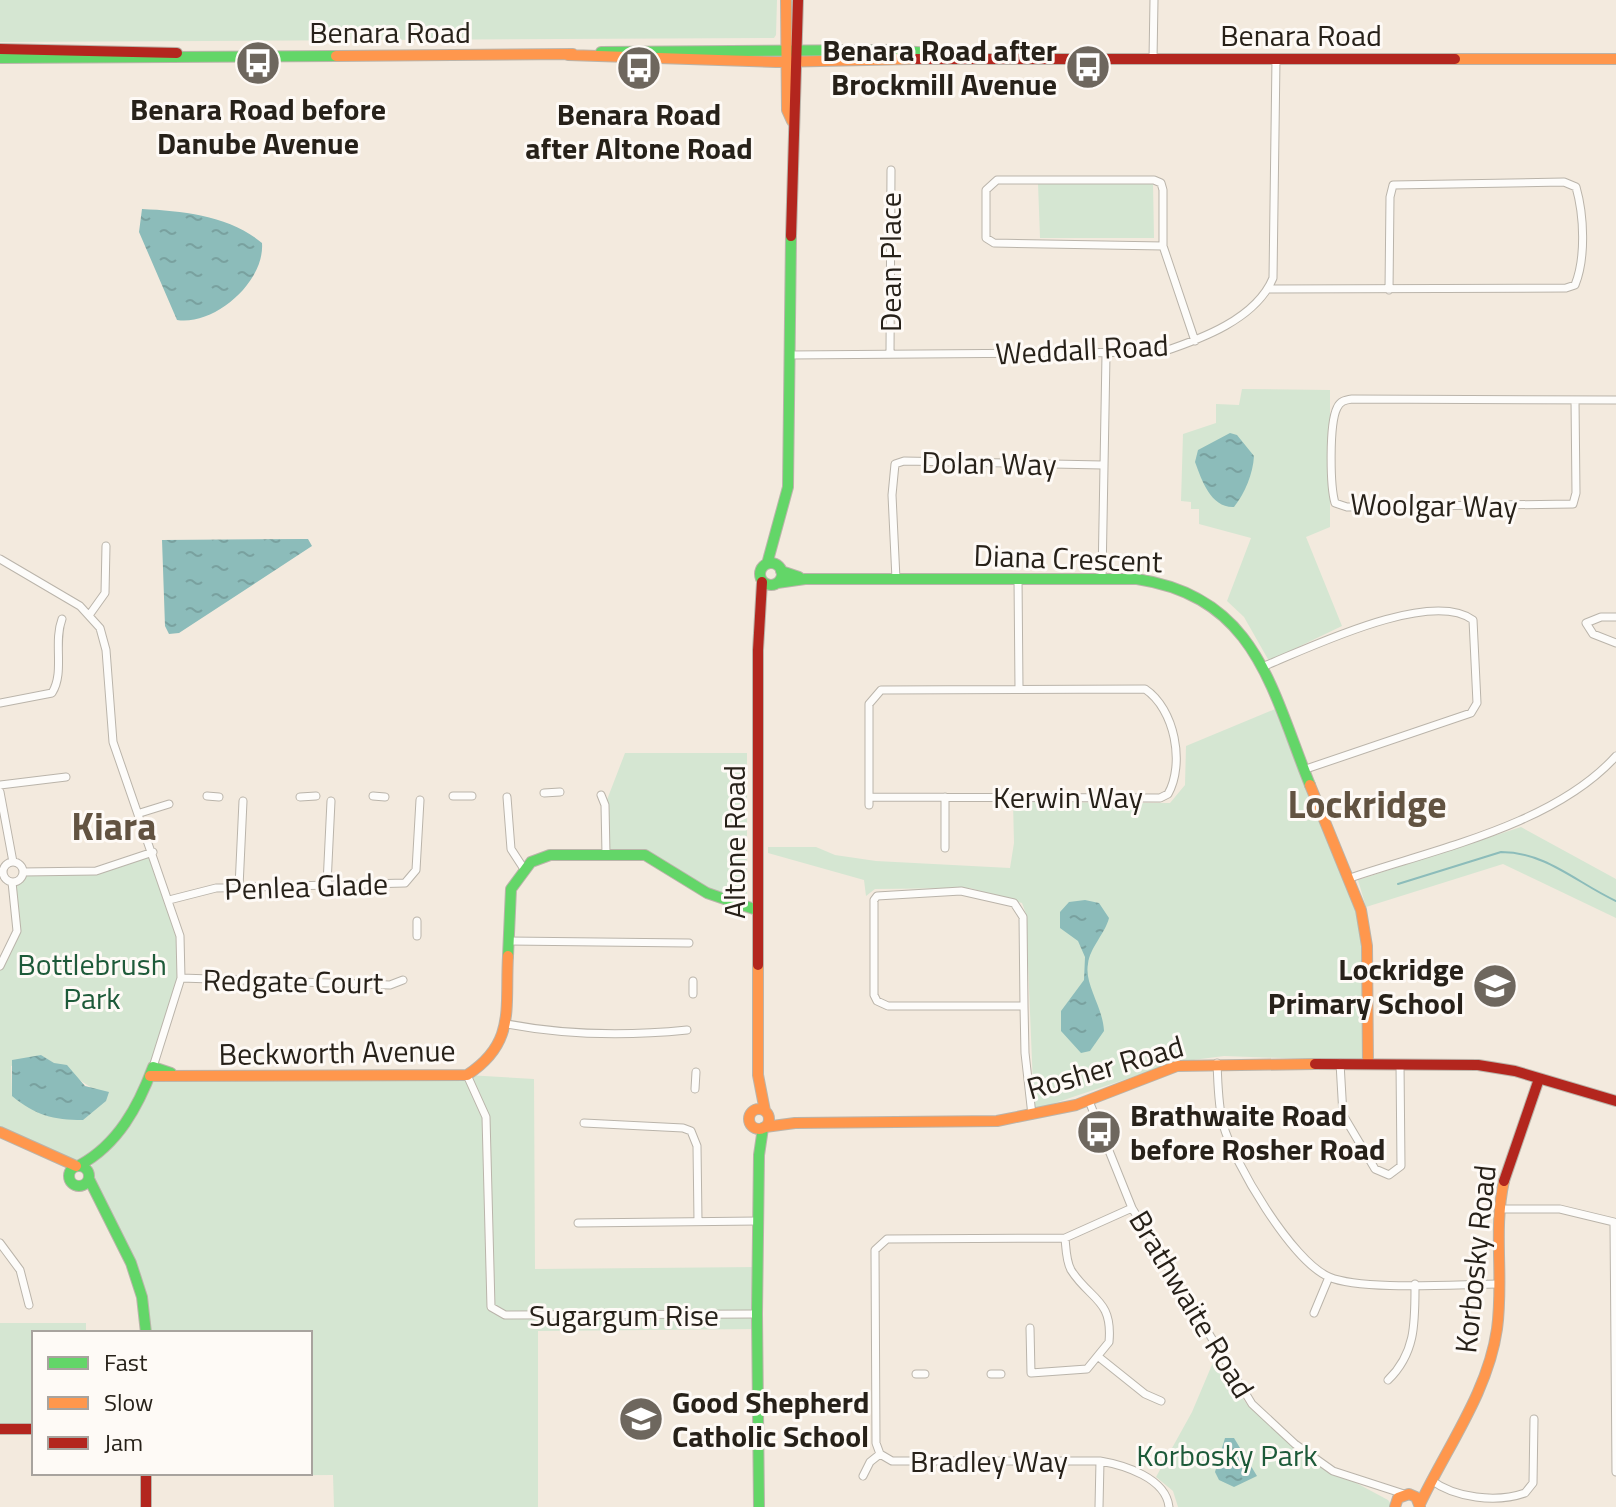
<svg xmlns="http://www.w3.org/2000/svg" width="1616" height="1507" font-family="'Titillium Web',sans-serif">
<defs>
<pattern id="water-ripples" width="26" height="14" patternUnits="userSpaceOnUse" patternTransform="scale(2)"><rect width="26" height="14" fill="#8cbcba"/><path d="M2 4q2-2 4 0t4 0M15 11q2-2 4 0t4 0" fill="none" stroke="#79a19f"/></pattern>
</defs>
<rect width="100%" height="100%" fill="#f3eade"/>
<path fill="#d5e6d2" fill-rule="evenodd" d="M0,0H777L776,35L774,38L0,42Z
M1038,183H1153L1154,238H1040Z
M1242,389L1330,390V527L1306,537L1342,626L1269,661L1244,617L1227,601L1251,538L1199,524V509H1191V502L1181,501L1183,434L1216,423V404L1239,405Z
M1280,707L1361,910L1369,1061L1224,1056L1177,1062L1034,1110L1026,914L1022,903L970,888L875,889L866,896L864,880L768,853V847H816L835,855L876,861L1010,868L1014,843L1013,802L1170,803L1185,785L1186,746Z
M625,753H747V900C710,906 687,873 656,859C643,853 621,855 606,854L605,805Z
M1521,827L1616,879V918L1503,864L1366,907L1358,880Z
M153,852L176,920L181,978L151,1076L467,1075L534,1079L535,1269L758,1267V1329L538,1331V1507H334L333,1475L146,1476L310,1473V1333H146L142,1299L90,1176L93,1160L76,1167L0,1132V966L17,931L12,882L20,879L23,872L86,871ZM41,1055L95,1090L12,1096L11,1066Z
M0,1323H86V1333H34V1429H0Z
M1214,1360L1249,1407L1306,1456L1388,1500L1393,1507H1178L1173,1491L1156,1477L1192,1412Z"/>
<path fill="url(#water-ripples)" d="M142,209C184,211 230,216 262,243C265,282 214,326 177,320L139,232Z
M1230,433L1237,435L1254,456C1253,474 1245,493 1234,507C1211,508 1202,481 1195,462L1198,450Z
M308,539L312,546L179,633L169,634L165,626L162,540Z
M1085,900L1099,903L1109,918C1105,934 1090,947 1088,964C1084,984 1103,1007 1104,1031L1090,1051L1081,1053L1061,1031V1011L1084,980L1085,957L1078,941L1060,928V912L1069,902Z
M41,1055L54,1063L67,1065L85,1086L109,1092L106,1101L83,1120C53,1120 35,1115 12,1096V1060Z
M1225,1438H1234L1257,1476L1234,1487L1219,1480L1215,1472Z"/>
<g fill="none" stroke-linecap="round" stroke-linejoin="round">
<path stroke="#8cbcba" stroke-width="2" d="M1398,884L1501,852C1546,852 1577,883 1616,901"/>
<g stroke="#bab4aa" stroke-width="9">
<path id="street" d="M1153,59L1154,0
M1163,246V190L1161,183L1154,180H997L986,190V238L994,243L1163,246L1195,341
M1268,289L1566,288L1575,285C1586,258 1584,215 1576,187L1564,182L1393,185L1390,197L1389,290
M890,354L891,170
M790,355L1162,352C1201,339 1256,319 1273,278L1276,59
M1575,400L1576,493L1573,504L1347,507L1335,503C1330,486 1329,424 1337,408C1340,401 1345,400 1352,399L1616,400
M0,559L80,606L100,628L106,650L113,742L180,936L181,978L153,1067
M1018,578L1019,688
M1102,578L1106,355
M896,579L892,495L895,464L904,461L1102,465
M90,614L105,593L106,546
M1616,617H1601L1586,623L1593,634L1616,643
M1262,667C1307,649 1430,588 1473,620L1477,703L1471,713L1303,770
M0,703L52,693C65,672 53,643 62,619
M0,785L66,777
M0,792L13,862
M544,793L560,792
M601,795L605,805L606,854
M207,796L219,797
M373,796L385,797
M453,796H472
M300,797L316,796
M507,797L511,849L524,869
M869,797L1160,798L1168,794C1185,764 1175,709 1145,689L881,690L869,704V805
M140,813L169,804
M945,848V797
M3 872a10 10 0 1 1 20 0a10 10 0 1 1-20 0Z
M23,872L96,871L153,852
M1350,878C1435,849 1554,825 1616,756
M327,884L331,801
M239,887L243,801
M169,900L216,888L405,883L416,870L420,800
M417,936V921
M509,941L689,943
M0,966L17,931L12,882
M181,978L390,985L403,980
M693,981V994
M1024,1006L1023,917L1014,903L961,891L877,896L874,900V995L877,1001L888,1006H1024L1025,1053L1032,1115
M507,1024C565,1035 628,1036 687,1030
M1217,1063C1218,1083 1218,1105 1223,1124C1233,1162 1292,1261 1329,1277C1362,1291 1459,1284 1499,1284
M1340,1063L1343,1115L1375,1169L1389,1175L1401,1166L1400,1064
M467,1075L486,1117L491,1307L505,1315L757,1314
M695,1089L696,1072
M1089,1101L1132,1208L1252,1404L1295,1444L1333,1471L1404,1494
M584,1123L683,1128L691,1131L697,1146L698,1221
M1132,1208L1065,1238L887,1239L875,1250L876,1443L880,1454L892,1461H1100C1124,1465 1166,1478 1169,1507
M1499,1209H1560L1614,1222L1616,1472
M578,1223L758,1221
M0,1243L20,1270L29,1305
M1314,1313L1329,1277
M1030,1328L1031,1373L1087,1369L1109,1342C1113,1299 1090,1300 1071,1270C1066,1261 1066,1248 1065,1238
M1100,1358L1145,1394L1161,1401
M916,1374H925
M991,1374H1001
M1388,1380C1416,1353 1415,1322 1415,1284
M863,1476L870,1462L880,1454
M1431,1480C1455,1498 1496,1503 1525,1493L1533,1483L1534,1419
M1099,1507L1100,1461"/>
</g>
<g stroke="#bab4aa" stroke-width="12">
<path id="fast" d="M601,52L887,50L961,55
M0,58L336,56
M760 574a11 11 0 1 1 22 0a11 11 0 1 1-22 0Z
M767,564L788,487L791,236
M781,571L799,577
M777,583L805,579H1137C1256,597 1271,688 1310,785
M508,956L511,889L531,862L550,855H645L707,893L757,910
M80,1165C118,1144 138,1107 153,1067L171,1073
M69 1176a10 10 0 1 1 20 0a10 10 0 1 1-20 0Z
M89,1179L131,1263L142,1297L146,1333
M759,1507L757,1314L759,1155L763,1128"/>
</g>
<g stroke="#bab4aa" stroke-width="12">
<path id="slow" d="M786,0L787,110L792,121
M568,55L776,62L912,59
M336,56L573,54
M1455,59H1616
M1310,785L1361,910L1367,946L1368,1063
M758,965V1075L765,1111
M150,1076L467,1075C516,1043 505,1009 508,956
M749 1119a10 10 0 1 1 20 0a10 10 0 1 1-20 0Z
M765,1127L795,1123L997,1121L1076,1105L1177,1066L1315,1064
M0,1132L76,1166
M1420,1504C1447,1447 1488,1392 1497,1329C1504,1279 1493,1230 1504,1181
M1395,1507L1398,1498L1409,1494L1416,1497L1420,1507"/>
</g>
<g stroke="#bab4aa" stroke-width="12">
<path id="jam" d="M0,49L177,53
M912,59H1455
M791,236L798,0
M758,965V650L762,582
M1315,1064L1478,1065L1515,1071L1616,1101
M1504,1181L1539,1079
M0,1429H34
M146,1473V1507"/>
</g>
<use href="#street" stroke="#fdfcfa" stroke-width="7"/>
<use href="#fast" stroke="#63d668" stroke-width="10"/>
<use href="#slow" stroke="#ff974d" stroke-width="10"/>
<use href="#jam" stroke="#b3261e" stroke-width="10"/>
</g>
<defs>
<g id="bus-disc" transform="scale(2.3)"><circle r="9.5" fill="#6e675e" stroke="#fefaf6"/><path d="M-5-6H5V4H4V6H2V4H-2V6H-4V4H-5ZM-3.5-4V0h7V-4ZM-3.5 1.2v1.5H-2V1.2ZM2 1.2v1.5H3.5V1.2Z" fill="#fff"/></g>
<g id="school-disc" transform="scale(2.3)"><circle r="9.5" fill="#6e675e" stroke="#fefaf6"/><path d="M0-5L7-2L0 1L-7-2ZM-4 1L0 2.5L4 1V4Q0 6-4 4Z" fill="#fff"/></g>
</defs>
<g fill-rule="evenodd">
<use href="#bus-disc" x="258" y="63"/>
<use href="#bus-disc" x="1088" y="67"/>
<use href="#bus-disc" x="639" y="68"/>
<use href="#school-disc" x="1495" y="986"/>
<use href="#bus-disc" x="1099" y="1132"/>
<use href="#school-disc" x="641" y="1419"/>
</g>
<g text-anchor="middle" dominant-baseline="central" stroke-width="6" stroke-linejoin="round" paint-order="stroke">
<g font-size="30" fill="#272119" stroke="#fefaf6">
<text x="390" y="32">Benara Road</text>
<text x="1301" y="35">Benara Road</text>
<text transform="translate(890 262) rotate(-90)">Dean Place</text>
<text transform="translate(1082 349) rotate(-3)">Weddall Road</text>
<text transform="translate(989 463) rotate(1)">Dolan Way</text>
<text transform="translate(1434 505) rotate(1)">Woolgar Way</text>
<text transform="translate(1068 558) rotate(2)">Diana Crescent</text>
<text x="1068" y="797">Kerwin Way</text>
<text transform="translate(734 842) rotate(-90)">Altone Road</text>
<text transform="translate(306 886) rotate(-2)">Penlea Glade</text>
<text transform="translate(293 981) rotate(1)">Redgate Court</text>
<text transform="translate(337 1052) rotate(-1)">Beckworth Avenue</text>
<text transform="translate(1105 1067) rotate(-16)">Rosher Road</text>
<text transform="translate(1475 1259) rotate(-84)">Korbosky Road</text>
<text transform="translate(1192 1304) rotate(59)">Brathwaite Road</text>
<text x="624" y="1315">Sugargum Rise</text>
<text x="989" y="1461">Bradley Way</text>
</g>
<g font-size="30" font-weight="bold" fill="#272119" stroke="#fefaf6" text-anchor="end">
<text x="1057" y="50">Benara Road after<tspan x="1057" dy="34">Brockmill Avenue</tspan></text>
<text x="258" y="109" text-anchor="middle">Benara Road before<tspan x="258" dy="34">Danube Avenue</tspan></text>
<text x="639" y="114" text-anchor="middle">Benara Road<tspan x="639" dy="34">after Altone Road</tspan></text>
<text x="1464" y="969">Lockridge<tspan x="1464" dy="34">Primary School</tspan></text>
<text x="1130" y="1115" text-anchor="start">Brathwaite Road<tspan x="1130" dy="34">before Rosher Road</tspan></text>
<text x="672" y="1402" text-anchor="start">Good Shepherd<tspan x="672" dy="34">Catholic School</tspan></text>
</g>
<g font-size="30" fill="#1d5a39" stroke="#fefaf6">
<text x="92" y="964">Bottlebrush<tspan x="92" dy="34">Park</tspan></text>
<text x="1227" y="1455">Korbosky Park</text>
</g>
<g font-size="38" font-weight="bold" fill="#625341" stroke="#fefaf6">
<text x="1367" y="804">Lockridge</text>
<text x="114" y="826">Kiara</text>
</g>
</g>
<rect x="32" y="1331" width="280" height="144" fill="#fefaf6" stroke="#a8a39e" stroke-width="2"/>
<rect x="48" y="1357" width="40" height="12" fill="#63d668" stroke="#a8a39e" stroke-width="2"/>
<text x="104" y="1371" font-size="24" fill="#272119">Fast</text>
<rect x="48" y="1397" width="40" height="12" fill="#ff974d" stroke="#a8a39e" stroke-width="2"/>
<text x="104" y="1411" font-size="24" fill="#272119">Slow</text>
<rect x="48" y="1437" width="40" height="12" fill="#b3261e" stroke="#a8a39e" stroke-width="2"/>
<text x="104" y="1451" font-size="24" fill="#272119">Jam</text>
</svg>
